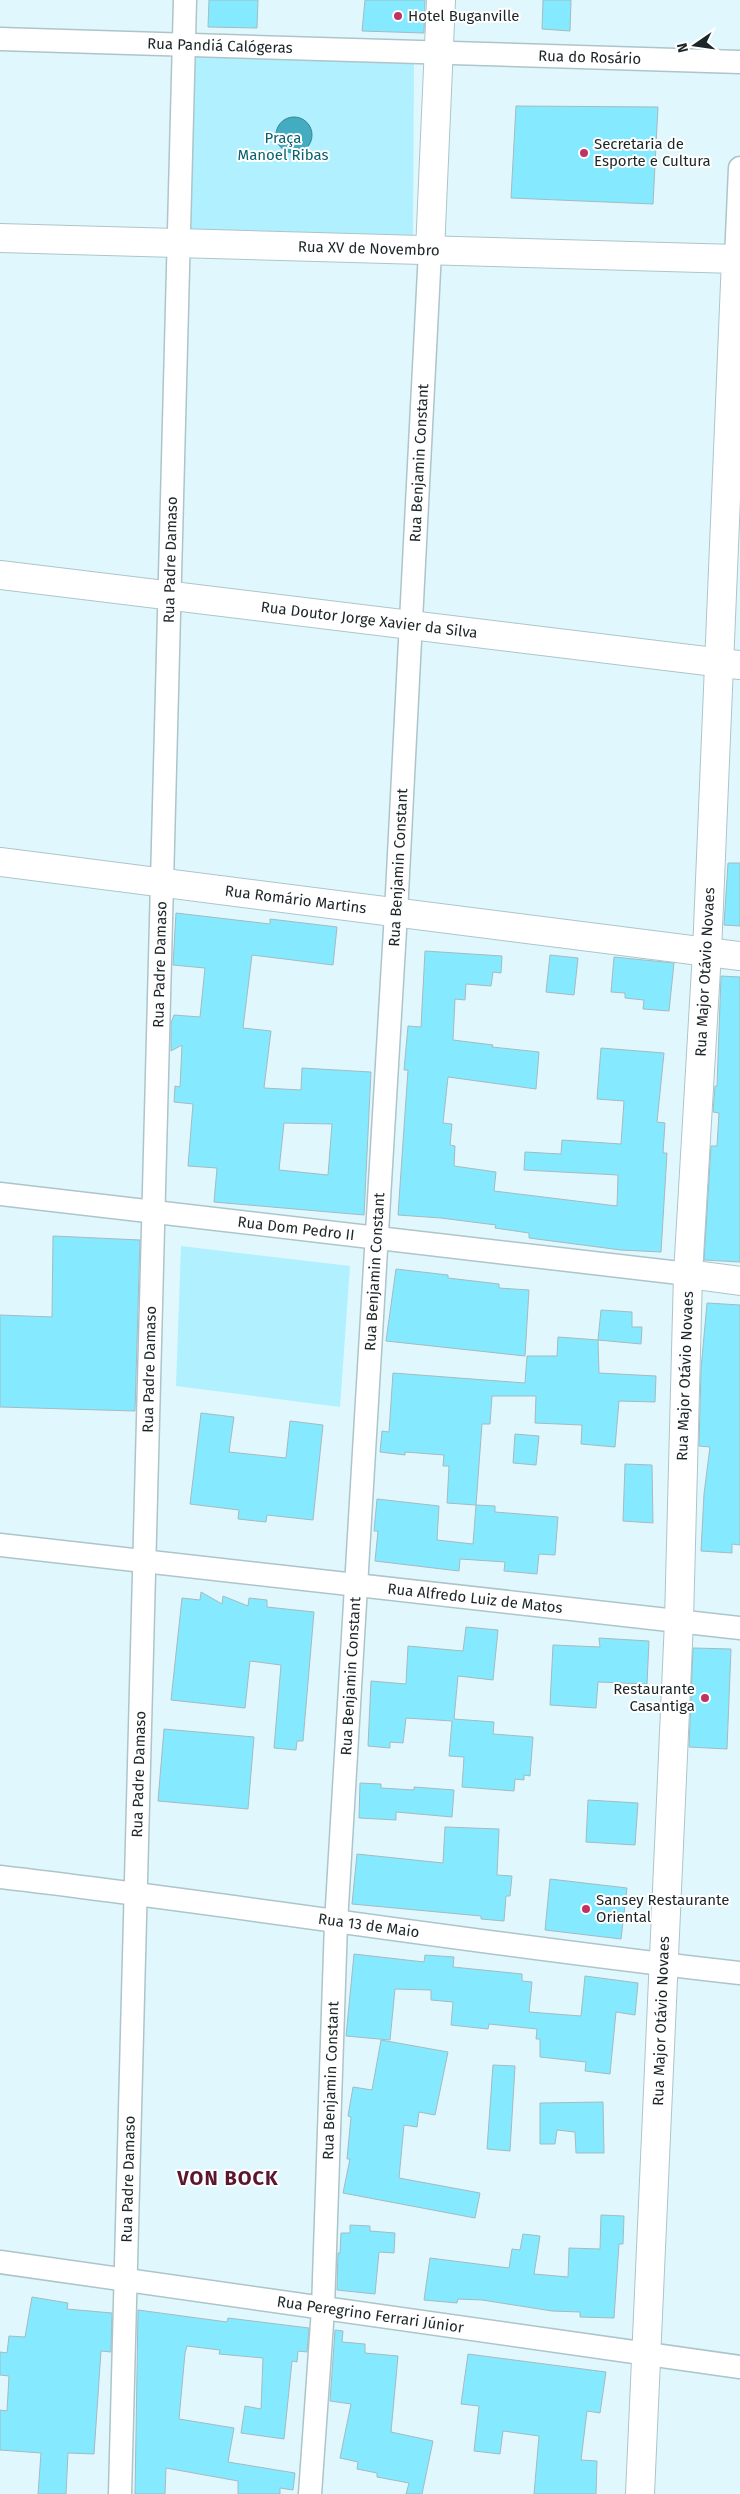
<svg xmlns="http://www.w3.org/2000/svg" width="740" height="2494" font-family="'Fira Sans',sans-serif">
<rect width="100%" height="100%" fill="#e0f8fd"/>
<path fill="#b0f0ff" d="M189,49L414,59L413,239L183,241Z
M181,1246L350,1266L340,1407L176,1386Z"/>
<path fill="#44acc1" stroke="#388493" d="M276 135a18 18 0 1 1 36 0a18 18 0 1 1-36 0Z"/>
<path fill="#85e9ff" stroke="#a4bbc0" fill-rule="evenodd" d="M209,0H258L257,28L208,27Z
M365,0H425L424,33L362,31Z
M543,0H571L570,31L542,29Z
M516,106L658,107L653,204L511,198Z
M728,863H740V926L724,925Z
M176,913L270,924V919L337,927L333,965L252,955L243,1028L271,1031L264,1088L301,1090L302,1068L371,1072L364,1215L214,1202L217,1168L188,1166L193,1104L174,1102L175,1086L180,1087L182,1045L171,1051V1023L174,1015L200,1017L205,968L173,965ZM284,1123L332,1124L328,1175L279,1170Z
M425,951L502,956L501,973L493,972L491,986L466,984L465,1000L455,999L453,1040L493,1045L492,1047L539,1052L536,1089L448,1077L443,1123L452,1124L450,1145L455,1146L454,1166L496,1172L494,1191L617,1206L618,1175L524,1170L525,1152L561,1154L562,1140L621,1144L624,1101L597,1099L601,1048L664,1053L657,1122L665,1123L663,1153H667L661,1252L621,1250L529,1238V1233L495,1228L496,1225L441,1218L398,1215L408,1070H404L408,1026L421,1027Z
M550,955L578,958L574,995L546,992Z
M614,957L674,963L669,1011L643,1009L644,1000L625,998V993L611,992Z
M721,976L740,977V1262L704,1260L711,1146H717L719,1113L713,1112L715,1086H717Z
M53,1236L140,1240L135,1411L0,1407V1315L52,1317Z
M396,1269L448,1275V1278L499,1284V1288L529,1290L525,1356L386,1341Z
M707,1303L740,1305V1545L732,1544V1553L701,1551L704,1494L710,1447L699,1446L701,1369Z
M601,1310L632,1312V1327H642L641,1344L598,1340Z
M558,1337L598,1340L599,1373L656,1376L655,1402L619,1401L615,1447L581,1444L582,1425L535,1423L536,1396H492L490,1424H482L476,1505L447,1503L449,1466H443L444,1455L405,1452V1455L380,1452L382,1431L389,1432L393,1373L525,1383L527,1356H557Z
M201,1413L234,1417L229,1452L286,1458L290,1421L323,1425L313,1520L267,1515L266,1522L238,1519L239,1510L190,1504Z
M515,1434L539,1436L536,1465L513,1463Z
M625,1464L652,1465L653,1523L623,1521Z
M377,1499L439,1506L437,1540L473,1544L476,1505L495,1506V1512L558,1517L555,1555L539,1554L537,1574L504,1571L505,1562L460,1559L459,1571L375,1561L378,1531H374Z
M201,1592L222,1604L223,1596L248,1606L249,1598L267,1600V1607L314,1612L303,1741H297L296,1750L274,1748L281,1665L250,1661L245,1708L171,1700L182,1598L200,1600Z
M466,1627L498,1630L493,1680L458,1676L454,1719L494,1722L493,1734L533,1737L530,1776L524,1775V1780L515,1779L514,1791L462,1787L464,1757L449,1756L452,1721L406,1718L403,1743L390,1742V1748L368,1746L371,1681L406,1684L408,1646L463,1651Z
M599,1638L649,1641L647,1684L598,1682L596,1708L550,1705L553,1645L600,1647Z
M693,1648L731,1649L727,1749L689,1747Z
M164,1729L254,1737L248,1809L158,1801Z
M360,1783L381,1784V1788L414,1790V1787L454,1790L452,1817L396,1812V1820L359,1818Z
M588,1800L638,1803L635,1845L586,1842Z
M445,1827L499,1829L497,1875L512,1876L510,1896H506L504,1921L481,1919V1916L352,1904L357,1854L443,1863Z
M550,1879L627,1888L621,1939L545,1930Z
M354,1954L424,1962L425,1955L454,1957L453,1967L522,1974V1981L532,1982L529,2012L581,2016L585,1976L638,1983L635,2015L616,2012L610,2074L585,2071L586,2062L540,2057V2039H536L537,2029L489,2024L488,2029L451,2025L453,2002L431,2000V1990L395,1989L390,2040L346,2036Z
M381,2040L448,2052L435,2115L419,2112L417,2127L404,2125L399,2178L480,2193L475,2218L343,2193L350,2159H347L351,2117L348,2116L353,2087L372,2090Z
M493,2065L515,2066L510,2151L487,2149Z
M603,2102L604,2153H576L575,2132L557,2130L555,2144H540V2103Z
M601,2215L624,2216L623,2244H619L614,2318L580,2317V2312L552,2311L482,2300L458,2299L457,2303L424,2300L430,2258L509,2268L512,2249L520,2250L523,2234L540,2236L534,2274L568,2277L569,2248L600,2249Z
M350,2225L370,2226V2231L395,2233L394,2253L379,2252L375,2294L337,2290L338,2253H340L341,2233H350Z
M32,2297L68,2303L67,2309L112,2313L111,2352L101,2351L94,2454L68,2453L66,2494H38L41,2453L0,2450V2410L7,2411L9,2376L0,2375V2352L7,2353L9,2336L25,2337Z
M138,2310L227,2322L228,2318L309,2328L307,2352L298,2351L297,2362L292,2361L284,2439L241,2433L245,2406L261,2409L263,2358L219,2354L220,2350L187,2346L185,2353L179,2419L234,2428L228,2462L295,2473L293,2490L280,2488V2494H238V2481L166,2468L165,2494H135Z
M335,2330L343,2331L342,2342L365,2344V2353L398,2356L391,2432L433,2441L422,2494H406L409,2483L377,2477V2473L357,2469L358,2462L340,2458L351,2404L330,2401Z
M468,2354L606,2372L600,2413L587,2411L581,2460L597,2461L596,2494H534L539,2436L503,2431L500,2454L474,2451L479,2406L461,2404Z"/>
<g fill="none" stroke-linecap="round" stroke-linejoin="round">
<g stroke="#adc5ca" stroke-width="25">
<g id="street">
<path id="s1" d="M0,39L740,62"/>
<path d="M740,168L736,259H740"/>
<path id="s2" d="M0,1194L688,1274"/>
<path id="s3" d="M0,1545L740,1628"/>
<path id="s4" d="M0,1877C247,1906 493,1946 740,1973"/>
<path id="s5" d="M0,2262L740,2367"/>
<path id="s6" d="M120,2494L185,0"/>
<path id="s7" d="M310,2494L323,2309L336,1923L396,913L430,251"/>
</g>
</g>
<g stroke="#adc5ca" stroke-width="30">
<g id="secondary">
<path id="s8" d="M0,238L736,259L707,952L688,1274L679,1621L640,2494"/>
<path d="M430,251L441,0"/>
<path id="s9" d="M0,575L740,665"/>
<path id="s10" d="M0,862L740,956"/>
<path d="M688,1274L740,1281"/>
</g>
</g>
<use href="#street" stroke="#fff" stroke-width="22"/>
<use href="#secondary" stroke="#fff" stroke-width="28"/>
</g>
<g fill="#bf3265" stroke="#fff" stroke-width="2">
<circle cx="398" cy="16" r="5"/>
<circle cx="584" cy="153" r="5"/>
<circle cx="705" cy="1698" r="5"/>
<circle cx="586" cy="1909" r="5"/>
</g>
<g text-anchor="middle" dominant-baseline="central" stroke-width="4" stroke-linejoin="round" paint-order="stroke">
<g font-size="15" fill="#1c2527" stroke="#fff" text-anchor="start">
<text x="408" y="16">Hotel Buganville</text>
<text x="594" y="144">Secretaria de<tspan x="594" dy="17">Esporte e Cultura</tspan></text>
<text x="695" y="1689" text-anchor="end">Restaurante<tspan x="695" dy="17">Casantiga</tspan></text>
<text x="596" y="1900">Sansey Restaurante<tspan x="596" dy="17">Oriental</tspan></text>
</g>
<g font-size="15" fill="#1c2527" stroke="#fff">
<text stroke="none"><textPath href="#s1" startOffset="220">Rua Pandiá Calógeras</textPath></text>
<text stroke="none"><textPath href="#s1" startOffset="590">Rua do Rosário</textPath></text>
<text stroke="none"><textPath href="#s8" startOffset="369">Rua XV de Novembro</textPath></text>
<text stroke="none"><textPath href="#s7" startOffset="2034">Rua Benjamin Constant</textPath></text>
<text stroke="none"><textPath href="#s6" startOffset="1935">Rua Padre Damaso</textPath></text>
<text stroke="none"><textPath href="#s9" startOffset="372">Rua Doutor Jorge Xavier da Silva</textPath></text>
<text stroke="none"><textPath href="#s7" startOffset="1629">Rua Benjamin Constant</textPath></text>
<text stroke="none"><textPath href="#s10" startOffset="298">Rua Romário Martins</textPath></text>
<text stroke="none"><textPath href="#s6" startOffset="1530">Rua Padre Damaso</textPath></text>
<text transform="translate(705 972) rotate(-87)">Rua Major Otávio Novaes</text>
<text stroke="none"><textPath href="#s2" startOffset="298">Rua Dom Pedro II</textPath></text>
<text stroke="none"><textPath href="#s7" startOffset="1224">Rua Benjamin Constant</textPath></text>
<text stroke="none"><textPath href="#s6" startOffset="1125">Rua Padre Damaso</textPath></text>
<text transform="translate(685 1376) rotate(-88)">Rua Major Otávio Novaes</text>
<text stroke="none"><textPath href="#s3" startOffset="478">Rua Alfredo Luiz de Matos</textPath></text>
<text stroke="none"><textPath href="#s7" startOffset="819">Rua Benjamin Constant</textPath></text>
<text stroke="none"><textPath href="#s6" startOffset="720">Rua Padre Damaso</textPath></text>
<text stroke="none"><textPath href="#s4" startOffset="372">Rua 13 de Maio</textPath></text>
<text transform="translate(661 2021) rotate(-88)">Rua Major Otávio Novaes</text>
<text stroke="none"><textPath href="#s7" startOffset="414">Rua Benjamin Constant</textPath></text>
<text stroke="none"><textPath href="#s6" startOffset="315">Rua Padre Damaso</textPath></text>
<text stroke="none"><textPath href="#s5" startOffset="374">Rua Peregrino Ferrari Júnior</textPath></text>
</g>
<g font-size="15" fill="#0a6271" stroke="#fff">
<text x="283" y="138">Praça<tspan x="283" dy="17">Manoel Ribas</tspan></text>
</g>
<g font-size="20" font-weight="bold" letter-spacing="1" fill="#5a172e" stroke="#fff">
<text x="228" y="2178">VON BOCK</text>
</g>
</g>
<g transform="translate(695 45) rotate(257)" stroke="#ffffff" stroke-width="4" paint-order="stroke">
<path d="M0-4L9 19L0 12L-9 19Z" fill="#1c2527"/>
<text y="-8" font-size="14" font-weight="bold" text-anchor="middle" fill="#1c2527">N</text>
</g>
</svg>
